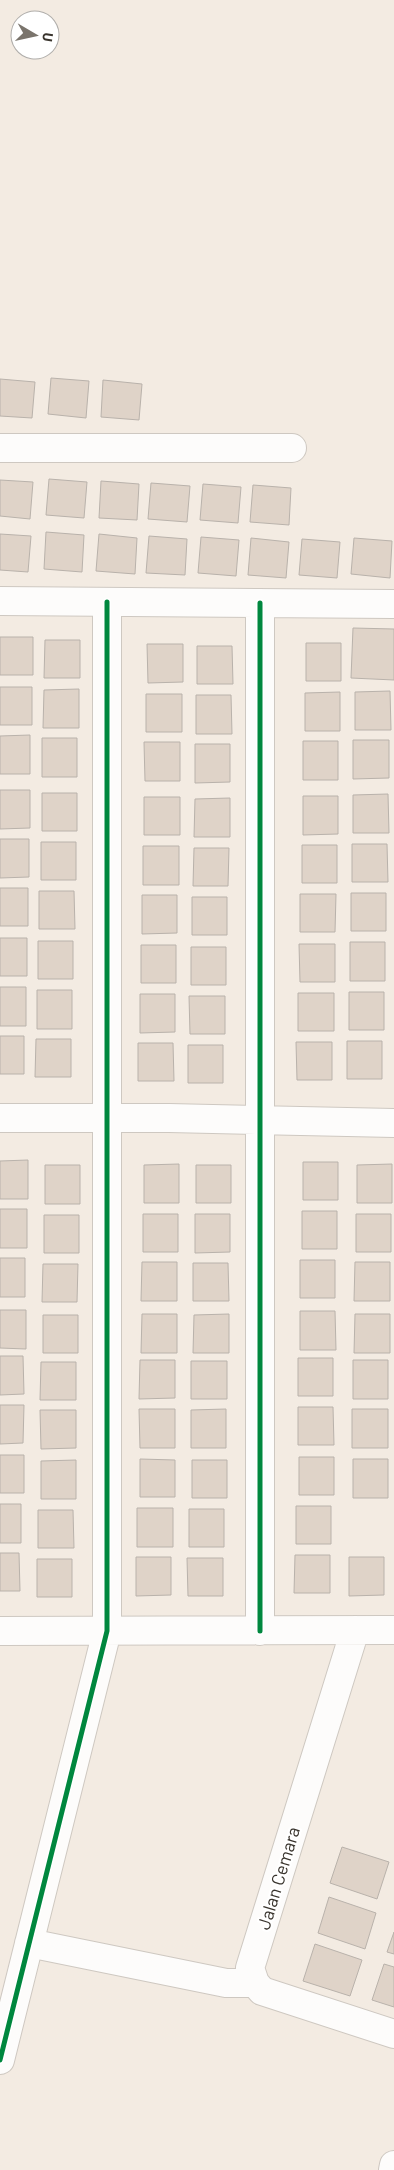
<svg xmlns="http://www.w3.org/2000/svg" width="394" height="2170" font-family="Barlow,sans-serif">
<rect width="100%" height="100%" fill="#f3ebe2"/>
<path fill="#dfd3c8" stroke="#b9b2ab" d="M51,378L89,381L86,418L48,414Z
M0,379L35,382L32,418L0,416Z
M103,380L142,384L139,420L101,417Z
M49,479L87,482L84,518L46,515Z
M0,480L33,482L30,519L0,516Z
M101,481L139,484L137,520L99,518Z
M151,483L190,486L187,522L148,519Z
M203,484L241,487L238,523L200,520Z
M253,485L291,488L289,525L250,522Z
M46,532L84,535L82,572L44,569Z
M0,534L31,536L28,572L0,570Z
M99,534L137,538L135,574L96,571Z
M149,536L187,539L185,575L146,573Z
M201,537L239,540L236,576L198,573Z
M251,538L289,542L286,578L248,575Z
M354,538L392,541L390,578L351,574Z
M302,539L340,542L337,578L299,575Z
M353,628L394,629V680L351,678Z
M0,637H33V675H0Z
M45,640H80V678H44Z
M306,643H341V681H306Z
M147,644H183V682L148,683Z
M197,646H232L233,684H197Z
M0,687H32V725H0Z
M79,689V728H43L44,690Z
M390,691L391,730H355V692Z
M340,692V731H305V693Z
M146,694H182V732H146Z
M196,695H231L232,734H196Z
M30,735V774H0V736Z
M42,738H77V777H42Z
M353,740H389V778L353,779Z
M303,741H338V780H303Z
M144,742H180V781H145Z
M195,744H230V782L195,783Z
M0,790H30V828L0,829Z
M42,793H77V831H42Z
M388,794L389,833H353V795Z
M303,796H338V834L303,835Z
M144,797H180V835H144Z
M230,798V837H194L195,799Z
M0,839H29V877L0,878Z
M41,842H76V880H41Z
M352,844H387L388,882H352Z
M302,845H337V883H302Z
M143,846H179V885H143Z
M194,848H229L228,886H193Z
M0,888H28V926H0Z
M39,891H74L75,929H39Z
M351,893H386V931H351Z
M300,894H336L335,932H300Z
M142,895H177V933L142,934Z
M192,897H227V935H192Z
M0,938H27V976H0Z
M38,941H73V979H38Z
M350,942H385V981H350Z
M299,944H335V982H300Z
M141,945H176V983H141Z
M191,947H226V985H191Z
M0,987H26V1026H0Z
M37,990H72V1029H37Z
M349,992H384V1030H349Z
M298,993H334V1031H298Z
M140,994H175V1032L140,1033Z
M189,996H225V1034H190Z
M0,1036H24V1074H0Z
M36,1039H71V1077H35Z
M347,1041H382V1079H347Z
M296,1042H332V1080H297Z
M138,1043H173L174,1081H138Z
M188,1045H223V1083H188Z
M28,1160V1199H0V1161Z
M303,1162H338V1200H303Z
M179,1164V1203H144V1165Z
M392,1164V1203H357V1165Z
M45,1165H80V1204H45Z
M196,1165H231V1203H196Z
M0,1209H27V1248H0Z
M302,1211H337V1249H302Z
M143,1214H178V1252H143Z
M195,1214H230V1252L195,1253Z
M356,1214H391V1252H356Z
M44,1215H79V1253H44Z
M0,1258H25V1297H0Z
M300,1260H335V1298H300Z
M142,1262H177V1301H141Z
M355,1262H390V1301H354Z
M193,1263H228L229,1301H193Z
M43,1264H78L77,1302H42Z
M0,1310H26V1349L0,1348Z
M300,1311H335L336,1350H300Z
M142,1314H177V1353H141Z
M229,1314V1353H193L194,1315Z
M355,1314H390V1353H354Z
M43,1315H78V1353H43Z
M0,1356H23L24,1394L0,1395Z
M298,1358H333V1396H298Z
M140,1360H175V1398L139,1399Z
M353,1360H388V1399H353Z
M191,1361H227V1399H191Z
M41,1362H76V1400H40Z
M0,1405H24L23,1443L0,1444Z
M298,1407H333L334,1445H298Z
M139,1409H175V1448H140Z
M226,1409V1448H191V1410Z
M352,1409H388V1448H352Z
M40,1410H76V1448L41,1449Z
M0,1455H24V1493H0Z
M299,1457H334V1495H299Z
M140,1459L175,1460V1497H140Z
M353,1459H388V1498H353Z
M76,1460V1499H41V1461Z
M192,1460H227V1498H192Z
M0,1504H21V1543H0Z
M296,1506H331V1544H296Z
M137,1508H173V1547H137Z
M189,1509H224V1547H189Z
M38,1510H73L74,1548H38Z
M0,1553H19L20,1591H0Z
M295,1555H330V1593H294Z
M136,1557H171V1595L136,1596Z
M349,1557H384V1595L349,1596Z
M187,1558H223V1596H188Z
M37,1559H72V1597H37Z
M342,1847L389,1862L377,1899L330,1883Z
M329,1897L376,1913L365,1949L318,1933Z
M394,1932V1954L387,1952Z
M315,1944L362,1960L350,1996L303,1981Z
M384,1964L394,1967V2007L372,2000Z"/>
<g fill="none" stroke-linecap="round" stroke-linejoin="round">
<g stroke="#cec8c1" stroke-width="30">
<path id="minor" d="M0,448H292
M0,601L394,604
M0,1118H169L394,1123
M355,1630L250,1968L255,1983L262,1991L394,2034
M0,1631L394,1630
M260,1631V603
M29,1943L226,1983H255
M0,2060L107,1631V602
M393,2170L394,2165"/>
</g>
<use href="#minor" stroke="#fdfcfb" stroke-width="28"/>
<g stroke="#fff" stroke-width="8">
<path id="cycleway" d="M260,1631V603
M0,2060L107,1631V602"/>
</g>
<use href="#cycleway" stroke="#00873e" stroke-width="5"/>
</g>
<g text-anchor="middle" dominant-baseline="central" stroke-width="4.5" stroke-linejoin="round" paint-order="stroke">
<g font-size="18" fill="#39342d" stroke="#fff">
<text transform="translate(278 1878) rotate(-73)">Jalan Cemara</text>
</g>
</g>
<g transform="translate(35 35) rotate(99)"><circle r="24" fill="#ffffff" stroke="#b0aeab"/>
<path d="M0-4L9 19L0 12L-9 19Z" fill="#7a746c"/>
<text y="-8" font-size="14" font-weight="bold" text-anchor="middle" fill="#39342d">U</text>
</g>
</svg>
